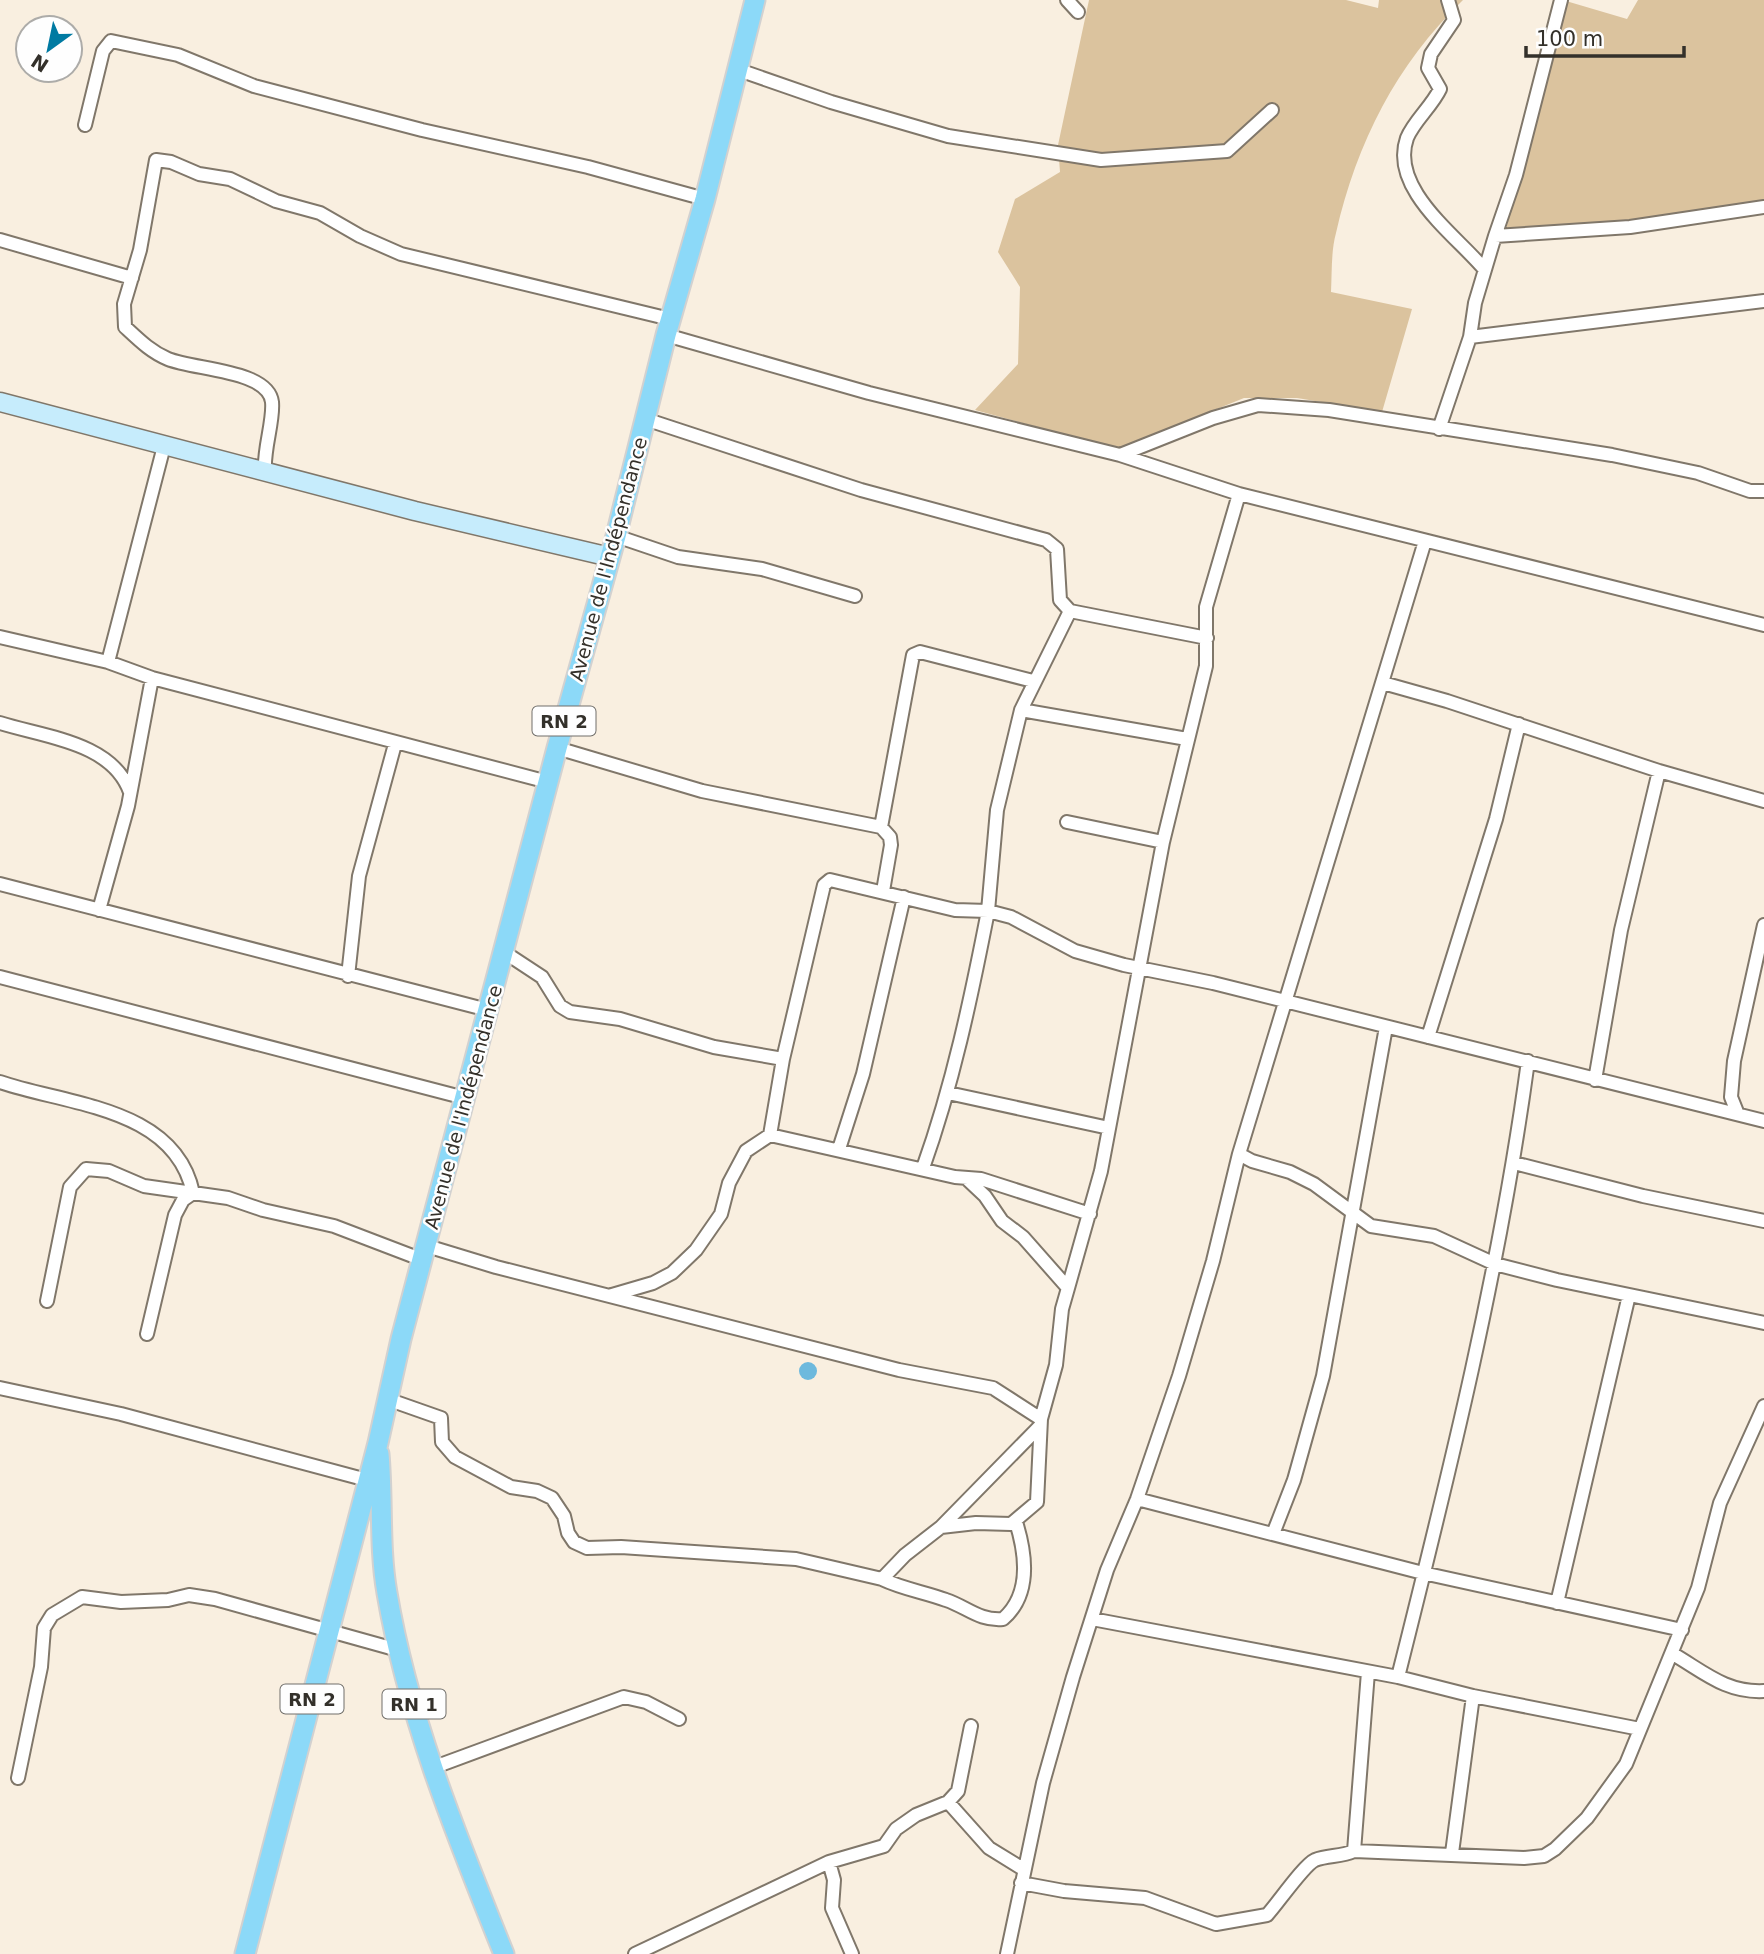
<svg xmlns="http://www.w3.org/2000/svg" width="1764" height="1954" font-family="'DejaVu Sans',sans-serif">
<rect width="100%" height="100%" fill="#f9efe0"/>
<path fill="#dbc39e" d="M1089,0H1346L1378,8L1379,0H1463C1396,65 1357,142 1336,233C1331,251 1332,272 1331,292L1412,309L1382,412L1297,398H1244L1118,449L975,410L1018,364L1020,287L998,252L1015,199L1060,172L1058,145Z
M1638,0H1764V201L1619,223L1506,229L1566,1L1627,19Z"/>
<path fill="#6db9dd" d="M799 1371a9 9 0 1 1 18 0a9 9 0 1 1-18 0Z"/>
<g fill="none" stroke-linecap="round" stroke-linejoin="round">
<g stroke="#80776a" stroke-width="16">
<path id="street" d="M1067,0L1078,12
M1448,0L1454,20L1431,54L1428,68L1440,89C1432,106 1414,121 1407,138C1389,189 1457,236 1485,270
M736,69L831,102L948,136L1101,160L1227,151L1272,110
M85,125L103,51L111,41L178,55L254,86L422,130L588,167L705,199
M1495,236L1630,227L1764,207
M0,240L132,278
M666,335L869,393L1120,455L1239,494L1764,625
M1470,337L1764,301
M645,419L861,490L1046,540L1057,549L1060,600L1070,611L1207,638
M1439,429L1470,337L1475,303L1495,236L1516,175L1561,0
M1120,455L1213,418L1258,405L1329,410L1612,455L1698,473L1750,491H1764
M265,472C263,450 274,421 272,402C268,370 195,370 168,359C151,352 139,340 125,327L124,304L140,250L156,160L171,162L199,174L230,179L276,201L320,213L360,236L401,254L670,319
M616,536L678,557L762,569L855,596
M0,637L108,662L152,678L548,782
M108,662L164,446
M1383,683L1447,701L1659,771L1764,801
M1021,710L1187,739
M0,723C44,737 112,742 130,792
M557,748L702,791L881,827L890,837L891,845L883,891
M1067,822L1163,842
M881,827L913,655L920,652L1033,681
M0,884L488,1010
M99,910L128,806L152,678
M504,952L542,977L560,1006L570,1012L620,1019L714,1047L783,1059
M348,976L359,876L395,744
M0,977L465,1098
M1428,1037L1496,819L1519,724
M1595,1080L1621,930L1659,771
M0,1082C67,1105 175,1107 193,1193L183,1200L175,1215L147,1334
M948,1093L1109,1128
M1737,1112L1731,1097L1734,1061L1764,925
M770,1135L783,1059L824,885L830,880L955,910L988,911L997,810L1021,710L1070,611
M839,1149L863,1074L904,897
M1239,1154L1252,1161L1290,1172L1314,1184L1371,1226L1434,1236L1495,1264L1557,1280L1764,1323
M1514,1163L1643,1196L1764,1221
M923,1168C953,1084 971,998 988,911L1011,917L1075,951L1124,965L1213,983L1764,1121
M427,1246L496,1267L899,1370L993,1388L1041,1419
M1068,1288L1101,1171L1163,842L1206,666V607L1239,494
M612,1295L653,1283L672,1273L696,1250L721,1214L729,1183L746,1151L770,1135L955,1177L981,1179L1090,1214
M47,1301L70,1187L86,1169L109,1171L144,1186L228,1198L263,1210L334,1226L423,1260
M0,1388L121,1414L367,1480
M387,1399L441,1418L442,1442L455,1457L511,1487L537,1491L552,1498L564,1516L568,1533L574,1542L587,1548L621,1547L796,1559L882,1579L905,1555L941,1527L1040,1426
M1137,1499L1423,1573L1682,1630
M941,1527L976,1523L1011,1524L1037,1502L1041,1419L1056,1365L1062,1309L1068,1288L1023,1237L1002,1221L985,1196L968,1180
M1273,1534L1294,1480L1323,1376L1386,1027
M882,1579C903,1589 924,1592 946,1600C967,1607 979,1621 1003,1619C1032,1594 1026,1554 1016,1522
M1557,1603L1629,1295
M1092,1619L1398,1677L1473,1696L1640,1729
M1673,1654C1704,1672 1726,1693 1764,1691
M1398,1677C1449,1474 1500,1269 1528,1061
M432,1768L624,1697L646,1702L679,1719
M18,1778L41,1667L44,1628L52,1615L82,1597L121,1602L168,1600L189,1595L215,1599L398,1650
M948,1802L989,1848L1023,1869
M1354,1851L1368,1672
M1452,1853L1473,1696
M829,1862L834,1880L832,1908L852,1954
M1021,1883L1064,1891L1145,1898L1216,1924L1267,1915C1278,1903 1304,1865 1315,1860C1328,1855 1341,1857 1354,1851L1524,1858L1544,1856L1555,1849L1587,1818L1626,1764L1698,1588L1720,1503L1764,1406
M635,1954L829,1862L884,1846L896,1829L916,1815L948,1802L958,1791L971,1726
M1007,1954L1043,1783L1073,1677L1107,1570L1137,1499L1179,1376L1213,1261L1239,1154L1425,541"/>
</g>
<g stroke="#80776a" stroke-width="21">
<path id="secondary" d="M0,402L415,511L610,557"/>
</g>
<g stroke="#d2d1d0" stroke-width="23">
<path id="primary" d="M379,1454C383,1500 379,1548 387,1593C408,1718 457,1837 504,1954
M245,1954L378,1443L401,1339L557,748L616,536L666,335L705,199L755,0"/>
</g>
<use href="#street" stroke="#fff" stroke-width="12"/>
<use href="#secondary" stroke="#c6ecfc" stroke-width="18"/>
<use href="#primary" stroke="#8cd9f8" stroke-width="19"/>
</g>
<g text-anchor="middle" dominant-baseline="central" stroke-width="5" stroke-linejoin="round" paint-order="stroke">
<g fill="#fefefe" stroke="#706e6a" stroke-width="2">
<rect x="532.5" y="706.5" width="63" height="29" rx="5"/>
<rect x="280.5" y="1684.5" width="63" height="29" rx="5"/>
<rect x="382.5" y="1689.5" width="63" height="29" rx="5"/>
</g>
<g font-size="18" font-weight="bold" fill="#33302a">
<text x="564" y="721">RN 2</text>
<text x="312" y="1699">RN 2</text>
<text x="414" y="1704">RN 1</text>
</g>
<g font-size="19" fill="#33302a" stroke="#fefefe">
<text transform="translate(608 559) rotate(-75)">Avenue de l'Indépendance</text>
<text transform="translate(463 1107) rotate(-75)">Avenue de l'Indépendance</text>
</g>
</g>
<g transform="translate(49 49) rotate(213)"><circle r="33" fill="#fefefe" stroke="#adaca9" stroke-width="2"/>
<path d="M0-5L12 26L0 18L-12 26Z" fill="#007aa2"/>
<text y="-10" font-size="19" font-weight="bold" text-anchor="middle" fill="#33302a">N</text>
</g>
<path d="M1526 46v10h158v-10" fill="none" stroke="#33302a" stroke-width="3.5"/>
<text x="1536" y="46" font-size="21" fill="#33302a" stroke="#fefefe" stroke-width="5" paint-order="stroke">100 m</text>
</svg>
